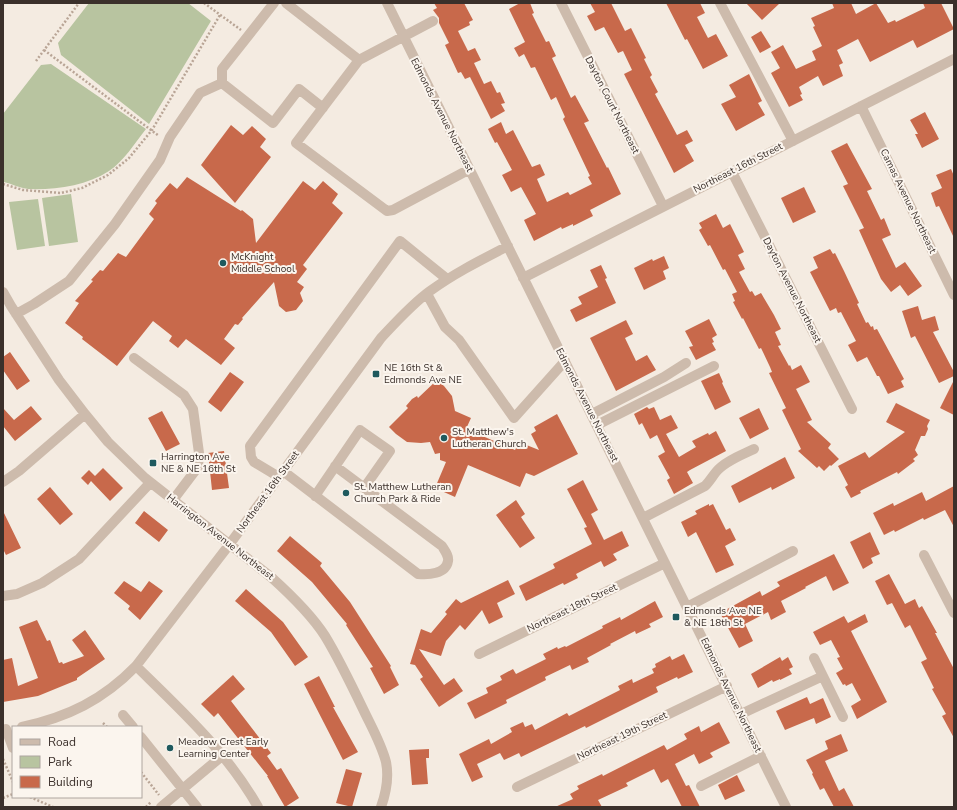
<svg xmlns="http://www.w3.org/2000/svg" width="957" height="810" font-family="'Nunito Sans',sans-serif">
<rect width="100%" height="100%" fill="#f4ebe1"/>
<path fill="#b8c4a0" d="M89,3H188L211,21L149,124L61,55L58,43Z
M51,64L146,129C134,144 124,161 109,171C86,186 55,190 28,189C20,188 12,184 4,182L3,114L41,65Z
M71,194L78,242L49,246L42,198Z
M38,199L45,246L17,250L9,202Z"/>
<path fill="#c8694b" d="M434,3H464L473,20L469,22L470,25L458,31L468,51L475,48L481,60L474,63L484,84L491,81L497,93L500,92L505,103L501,104L505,111L491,119L470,77L465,79L461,72L458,73L445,45L449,43L439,23V18L433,10L437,8Z
M520,3H530L534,13L532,14L546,42L549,41L556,56L552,58L571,98L575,95L589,121L584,123L607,168L608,167L621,194L590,210L593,216L573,226V224L562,229L561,227L534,241L524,220L536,214L521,187L511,192L502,175L512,170L497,142L495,143L488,129L501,122L506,134L513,130L532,167L540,164L545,175L537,179L547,202L568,192L570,195L592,184L588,177L590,176L563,119L565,117L556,97L551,100L535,67L531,68L524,54L519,57L514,48L525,42L509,9Z
M590,3H611L625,31L631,28L646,58L644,59L652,75L650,77L658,92L655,94L677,135L687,130L693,141L685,145L694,161L674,173L624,74L632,70L623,51L618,53L604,27L595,31L587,16L595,12Z
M666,3H700L705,13L697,17L708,38L716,34L728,56L703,69L687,39L685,40Z
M746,3H780L762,20Z
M832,3H851L856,14L876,3L888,23L895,20L896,22L925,8L923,3H941L954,29L917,48L913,40L870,62L858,39L837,50L843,63L839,65L843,76L823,86L818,76L799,87L802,94L800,95L803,100L789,107L771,73L780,68L771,52L783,45L796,69L816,60L812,51L822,46L813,27L815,26L811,18L834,8Z
M761,31L771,47L760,53L751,37Z
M749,74L762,101L758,103L765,115L736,131L721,104L736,97L729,85Z
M925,112L939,139L922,148L915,134H918L910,120Z
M231,125L243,135L252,126L266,139L260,147L271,157L235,203L201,165Z
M847,143L872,189L867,191L881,220L884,218L891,235L882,239L896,268L905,262L922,286L908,296L900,285L891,292L881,279L859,230L864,228L843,186L848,184L831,151Z
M951,169L954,176V238L939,206L936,207L931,193L942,188L936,175Z
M187,177L241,211L242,210L253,219L256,243L303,181L315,190L323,181L338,194L332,203L343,213L303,265L307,269L297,282L304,287L300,293L303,301L296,310L286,312L279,306L274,282L242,318L243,319L238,325L235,324L224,339L235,348L221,365L186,339L178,348L169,341L172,336L153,321L117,366L82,339L83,337L65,323L79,303L75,301L93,281L91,280L100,270L103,271L118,253L126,257L154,219L149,214L157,203L155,201L170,183L177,189Z
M804,187L816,212L793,223L781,198Z
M716,214L723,228L730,224L744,252L738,255L745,269L739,272L750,292L752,291L755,296L761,293L774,315L781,329L775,332L781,345L778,346L789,366L790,365L792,370L801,365L810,382L796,389L812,420L807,422L831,444L828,448L839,459L831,466L830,465L824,471L819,466L817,468L798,451L801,449L782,410L786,408L769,373L772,372L770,367L761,348L759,349L743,318L742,319L733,302L735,301L732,294L737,292L725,269L723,270L710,245L708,246L699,230L702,228L699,223Z
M830,249L833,254L835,253L844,271L859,303L857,304L866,323L868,322L871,327L873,326L874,330L877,329L904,379L901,381L904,387L888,394L879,376H877L867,357L857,362L848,345L856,341L844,318L841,312L838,313L836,308L830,311L810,272L818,268L813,257Z
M664,256L669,268L663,271L666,279L644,290L634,268L652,259L653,261Z
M601,265L607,278L605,279L616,303L576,322L570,310L582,304L578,297L598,287L590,270Z
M918,306L922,320L935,316L939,330L933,332L954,372V376L939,383L915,336L911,338L902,311Z
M709,319L717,335L712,338L714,342L712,343L716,350L696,360L689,347L693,346L685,331Z
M626,320L633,334L625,338L636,361L647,355L656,370L616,391L590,338Z
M10,352L30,381L17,390L3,370V357Z
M230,372L244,382L221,412L208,402Z
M719,373L723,382L722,383L731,402L715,410L701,381Z
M437,380L444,386L452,396L455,411L471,418L466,429L515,450L519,442L539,450L531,434L536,431L534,427L557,414L578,454L534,476L526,473L520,487L468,465L455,497L435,488L446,462L440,460V453L435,454L430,442L421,443L407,442L396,434L389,427L408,408L406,406L412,399L417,396L418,398Z
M954,380V415L940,408Z
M896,403L930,420L927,426L928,429L925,436H921L915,450L918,455L913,459L915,461L898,474L897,472L860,491L861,493L851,498L845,487L848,485L838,466L865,452L869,458L905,432L886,422Z
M31,406L42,419L15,441L3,426V408L14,420Z
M647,407L649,409L654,407L660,420L671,415L678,428L666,434L679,457L696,447L692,441L708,433L709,435L716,431L726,451L690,470L687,472L693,483L674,494L667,480L670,478L658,456L665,452L657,435L650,439L642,423L639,425L634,414Z
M759,408L769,429L750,439L739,418Z
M162,411L180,444L166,451L148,418Z
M224,451L229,488L212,490L208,453Z
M785,457L795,478L772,490L771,487L739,503L731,486Z
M103,468L123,488L110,501L91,481L88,485L81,478L89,470L95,476Z
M583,480L598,510L591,514L604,540L622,531L629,546L613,554L617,560L604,567L601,561L576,574L578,578L564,585L563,583L526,601L519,586L555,568L553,564L592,544L584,528L587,527L567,489Z
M954,486V527L945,510L924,520L923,518L895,532L894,530L884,535L873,513L893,503L894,506L922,492L926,501Z
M50,487L73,514L60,525L37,499Z
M516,500L525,514L521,517L535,538L520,548L496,515Z
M709,504V506L713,504L726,530L730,528L736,540L725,546L734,565L716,573L696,532L688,537L681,522L697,514L695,511Z
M3,511L21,548L6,555L3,549Z
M144,511L168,530L159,542L135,523Z
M870,532L880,554L871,558L873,563L863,569L850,542Z
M290,536L322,563L320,566L350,602L391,666L390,667L399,685L384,694L370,668L373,667L346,625L347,624L312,582L277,551Z
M834,554L849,583L833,591L826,576L805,587L806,588L781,601L786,612L771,620L768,612L745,624L753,641L739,648L720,613L760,591L762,596L780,586L777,582Z
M889,574L905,604L915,599L919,608L922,606L937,633H935L954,669V738L942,716L946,714L932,689L934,688L921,662L927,659L910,625L905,628L892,603L887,605L875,581Z
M508,580L515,594L497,603L503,617L489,624L482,610L465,630L460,625L446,641L441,656L419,649L444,685L454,678L463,691L439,707L420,679L423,677L415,665L410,664L421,629L431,633L447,614L445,612L456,599L461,603Z
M124,581L141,592L149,581L163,591L140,620L128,609L130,606L114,593Z
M246,589L283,622L308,657L295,666L271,632L235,601Z
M655,601L663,617L649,624L651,627L636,634L635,631L610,644L611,645L587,658L589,662L572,670L570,665L545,677L546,680L506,700L507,703L475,719L467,703L488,693L486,688L502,680L500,676L513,669L516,674L546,659L543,654L557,647L558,649L565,646L566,647L603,628L602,626L620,617L621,620Z
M865,614L868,622L851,631L887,702L857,719L851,706L861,700L852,683L846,686L845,684L843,685L836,673L843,669L837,658L840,657L831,640L820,645L813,632L844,616L848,623Z
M37,620L47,641L50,640L59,663L62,662L63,664L84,656L72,640L85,630L105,659L77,678V680L38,696L3,702V660L12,658L18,686L38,678L19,627Z
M684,654L693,672L678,679L677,677L656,687L658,692L586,728L585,726L521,757L519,753L504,760L500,753L477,764L483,777L472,782L459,754L489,739L491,744L512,732L510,728L523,722L525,727L532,724L535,730L567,713L569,716L620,690L618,686L632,679L633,683L654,673L652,669L656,667L655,664L670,656L672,660Z
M780,657L782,661L788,657L793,667L789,669L792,674L780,680V679L773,682L772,680L758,688L751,674Z
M233,675L245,689L231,701L271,753L267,756L277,770L281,768L299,798L285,807L267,776H268L218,713L214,717L201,704Z
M319,676L335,707H333L358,752L343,760L304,684Z
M807,697L810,704L823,698L831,717L816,724L814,718L785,730L776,711Z
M719,722L730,743L710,753L713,757L699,764L694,754L675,764L686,786L689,785L700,807H682L668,779L661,783L654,769L626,783L628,786L598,800L602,807H555L573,799L570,794L579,789L577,786L602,774L603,776L664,745L667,750L687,739L684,734L699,726L701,732Z
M841,734L848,751L825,761L839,791L844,788L854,807H834L824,788L820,790L812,774L813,773L806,760L828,749L825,741Z
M429,749V758H426L428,784L412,785L409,750Z
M346,769L362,773L352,807L336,803Z
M737,775L745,791L725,800L718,785Z"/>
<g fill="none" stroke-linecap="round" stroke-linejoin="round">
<path stroke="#b9a596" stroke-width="2.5" stroke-dasharray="2 2" stroke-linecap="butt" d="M204,3L241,30
M44,50L159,136
M36,61L79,3
M3,184L23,190L61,193L82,188L108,175L129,158L152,130L220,15
M103,723L107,727
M3,759L13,782
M141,772L159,795
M30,797L53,807
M3,798L13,794
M146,807L151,802"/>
<path stroke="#cdbbac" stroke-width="10" d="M286,3L359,60
M387,3L786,807
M561,3L663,206
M720,3L793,141
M433,21L359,60L296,143L387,211L393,210L470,169
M222,83L273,123L299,89L323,108
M222,83V69L274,3
M861,106L954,295
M732,172L852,409
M523,278L954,59
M3,292L11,306L59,380L85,414L108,442L145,478L271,577C291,595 311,614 325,636C339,659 351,684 363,709C371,726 381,743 386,762C389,777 386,793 381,807
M427,294L445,327L459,340L514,418L565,361
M16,314L34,304L69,281L115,224L160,160L170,137L200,93L222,83
M134,358L184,395L193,409L199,453L198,467L173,500
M592,414L664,377L686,363
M597,425L714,366
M283,471L418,574C428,575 446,574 448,561C449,556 445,551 442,546L335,466
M279,477L254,462L251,457L250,446L400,241L447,279
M3,482L19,471L85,414
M315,496L360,430L390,451L364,488
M643,518L705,486C709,482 712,477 716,472C725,461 742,455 754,449
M924,555L954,613
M3,596L17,594L42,583L79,559L150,483
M687,607L793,551
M479,654L665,563
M814,658L843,717
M136,666C181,710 227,752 258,807
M741,714L823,676
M123,715L133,727
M22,727C68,717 103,700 136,666L229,545L381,338C397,321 412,304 430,291C455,273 481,260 508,246
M6,729L13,748
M141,737L197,807
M701,786L761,756
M517,787L727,686
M161,807L222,756"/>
</g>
<g fill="#1f5a5e" stroke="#fbf5ee" stroke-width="1.5">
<circle cx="223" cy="263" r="4"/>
<rect x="372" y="370" width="8" height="8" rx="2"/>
<circle cx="444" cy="438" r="4"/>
<rect x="149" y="459" width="8" height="8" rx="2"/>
<circle cx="346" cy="493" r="4"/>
<rect x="672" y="613" width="8" height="8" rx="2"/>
<circle cx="170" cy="748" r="4"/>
</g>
<g text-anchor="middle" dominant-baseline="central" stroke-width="4" stroke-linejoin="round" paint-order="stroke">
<g font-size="10" fill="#3b302b" stroke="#fbf5ee">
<text transform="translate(612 105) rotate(63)">Dayton Court Northeast</text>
<text transform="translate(442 115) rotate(63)">Edmonds Avenue Northeast</text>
<text transform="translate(738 168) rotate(-27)">Northeast 16th Street</text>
<text transform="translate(908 201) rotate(64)">Camas Avenue Northeast</text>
<text transform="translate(792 290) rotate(63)">Dayton Avenue Northeast</text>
<text transform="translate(587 405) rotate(63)">Edmonds Avenue Northeast</text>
<text transform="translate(268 492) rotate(-54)">Northeast 16th Street</text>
<text transform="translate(220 537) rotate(38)">Harrington Avenue Northeast</text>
<text transform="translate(572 608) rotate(-26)">Northeast 18th Street</text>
<text transform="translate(731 695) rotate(64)">Edmonds Avenue Northeast</text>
<text transform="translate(622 736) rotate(-26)">Northeast 19th Street</text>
</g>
<g font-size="10" fill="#3b302b" stroke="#fbf5ee" text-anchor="start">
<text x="231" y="257">McKnight<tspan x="231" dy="12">Middle School</tspan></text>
<text x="384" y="368">NE 16th St &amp;<tspan x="384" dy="12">Edmonds Ave NE</tspan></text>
<text x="452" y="432">St. Matthew's<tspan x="452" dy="12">Lutheran Church</tspan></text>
<text x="161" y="457">Harrington Ave<tspan x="161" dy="12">NE &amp; NE 16th St</tspan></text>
<text x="354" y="487">St. Matthew Lutheran<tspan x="354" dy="12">Church Park &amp; Ride</tspan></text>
<text x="684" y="611">Edmonds Ave NE<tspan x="684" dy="12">&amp; NE 18th St</tspan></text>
<text x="178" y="742">Meadow Crest Early<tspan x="178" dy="12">Learning Center</tspan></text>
</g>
</g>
<rect width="957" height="810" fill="none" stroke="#3b302b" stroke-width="8"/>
<rect x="12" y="726" width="130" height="72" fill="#fbf5ee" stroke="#aea6a0"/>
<rect x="20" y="739" width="20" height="6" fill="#cdbbac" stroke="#aea6a0"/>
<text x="48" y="746" font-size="12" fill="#3b302b">Road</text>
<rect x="20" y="756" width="20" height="12" fill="#b8c4a0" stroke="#aea6a0"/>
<text x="48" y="766" font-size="12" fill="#3b302b">Park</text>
<rect x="20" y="776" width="20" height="12" fill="#c8694b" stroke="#aea6a0"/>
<text x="48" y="786" font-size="12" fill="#3b302b">Building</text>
</svg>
